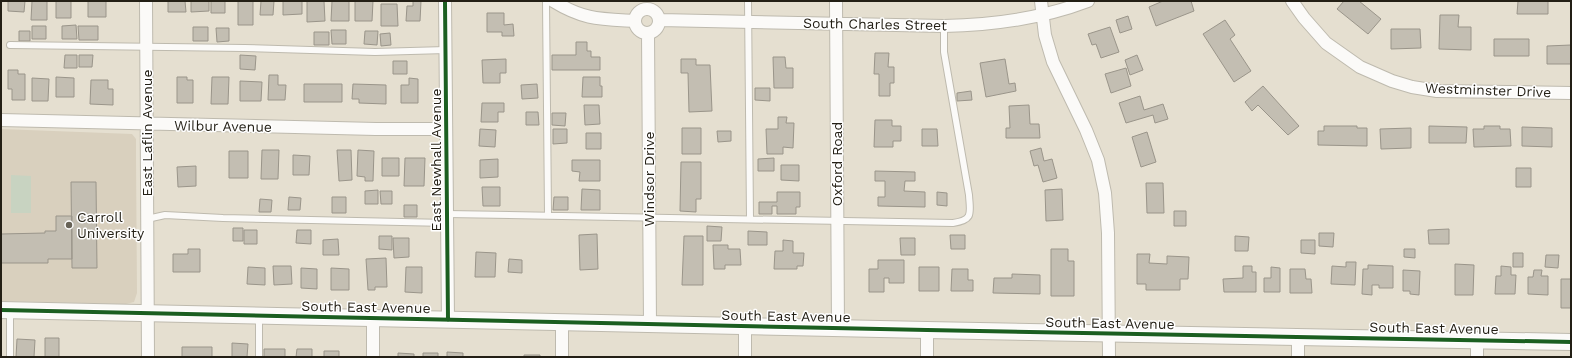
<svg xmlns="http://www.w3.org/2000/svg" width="1572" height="358" font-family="'Work Sans',sans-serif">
<rect width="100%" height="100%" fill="#e5dfd0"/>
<path fill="#d9d0be" d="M1,129L132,134L136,139V158L137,293L134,302L126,304L1,301Z"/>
<path fill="#c8d3c1" d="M11,175L31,176V213H11Z"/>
<path fill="#c3beb2" stroke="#9a958a" d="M8,1H25L24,12L8,11Z
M32,1H47V20H31Z
M56,1H71V18H56Z
M88,1H106V17H88Z
M168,1H185L186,12H168Z
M191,1H209V11L191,12Z
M211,1H225V13H211Z
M238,1H253V25H238Z
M261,1H274L273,15H260Z
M283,1H302V14L283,15Z
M307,1H324L325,21L307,22Z
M332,1H349V21H331Z
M355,1H373L372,21H355Z
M413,1H421L420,21H406L407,6H413Z
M1163,1H1191L1194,11L1156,26L1149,7Z
M1344,1H1359L1381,19L1368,34L1337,9Z
M1518,1H1548V14H1517Z
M381,4H397L398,26H381Z
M487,13H504V25L513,24L514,36H502V32H487Z
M1440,15H1459L1458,27H1471V50L1439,49Z
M1128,16L1132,29L1120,33L1116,20Z
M1225,20L1235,35L1230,39L1251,71L1234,82L1203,34Z
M76,25L77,39H62V26Z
M32,26H46V39H32Z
M78,26H98V40H79Z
M193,27H208V41H193Z
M1110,27L1119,52L1101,58L1096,44L1092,45L1088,34Z
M216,28H229V41L217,42Z
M1391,29H1420L1421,48L1391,49Z
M331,30H346V44H332Z
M19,31H30V41H19Z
M365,31H378L377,45L364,44Z
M314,32H329V45H314Z
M390,33L391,45L381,46L380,34Z
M1494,39H1529V56H1494Z
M576,42H587V51H591V57H600V70H552V55H576Z
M1571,45V64H1547V46Z
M875,53H889L888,67H894V83H890V96H879V74H874Z
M65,55H77V68H64Z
M79,55H93L92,67H79Z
M240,55L256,56L255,70L240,69Z
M1137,55L1143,70L1130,75L1125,60Z
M773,57H785L786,68H793V88H774Z
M506,59V73H500V83H483L482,60Z
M681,59H696V65H710L712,111L689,112L688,73H681Z
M1005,59L1009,84L1015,83L1016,91L986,97L980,63Z
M393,61H407V74H393Z
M1126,68L1131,86L1111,93L1105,74Z
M8,70H18V74H25V100H12V89H8Z
M269,75H278V85H286L285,100H268Z
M56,77L74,78V97H56Z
M177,77H187V80H193V103H177Z
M212,77H229L228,104H211Z
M583,77H600V86H602V97H582Z
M32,78L49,79L48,101H32Z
M409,78L418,79V103H401V85H409Z
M91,80H108V89H113V105L90,104Z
M240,81L262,82L261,101H240Z
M304,84H342V102H304Z
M353,84L386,85V104L359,103V99H352Z
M537,84L538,98L522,99L521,85Z
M1263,86L1299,126L1288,135L1258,105L1252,111L1245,102Z
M755,88H770V101L755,100Z
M971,91L972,100L957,101V93Z
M1140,96L1144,110L1163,104L1168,119L1155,123L1153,115L1126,123L1119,103Z
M482,103H504V112H498V122H481Z
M584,105H599L600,124L585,125Z
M1029,105L1030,124H1039L1040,138H1006V128H1010L1009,106Z
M526,112H538L539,125H526Z
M552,113H566L565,126L552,125Z
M778,117H787L786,123H794L793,148L783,147V154H767L766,129H778Z
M875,120H892V126H901V141H893V147H874Z
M1324,126H1357V128H1367V146L1318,145V131H1324Z
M1429,126L1467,127L1466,143H1429Z
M1484,126H1500V129H1510L1511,146L1474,147L1473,129H1484Z
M1522,127L1552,128V147L1522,146Z
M682,128H701V154H682Z
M1411,128V148L1381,149L1380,129Z
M480,129L496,130L495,147L479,146Z
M553,129H567V143L553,144Z
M922,129H937L938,146H922Z
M717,131H731V141L718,142Z
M1147,132L1156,162L1141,167L1132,137Z
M586,133H601V149H586Z
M1041,148L1044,161L1052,159L1057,178L1043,182L1038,165L1034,166L1030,151Z
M262,150H279L278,179H261Z
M337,150H351L352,180L339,181Z
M358,150L374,151L373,181H365V177L357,176Z
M229,151H248V178H229Z
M293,155L310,156L309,175H293Z
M382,158H399V176H382Z
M405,158H425L424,186H404Z
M774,158V171H758V159Z
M498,159V177L480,178V160Z
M572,160H600V181H579L580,172L572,171Z
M681,162H701V199H696V212L680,211Z
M781,165H799V181L781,180Z
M196,166V186L178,187L177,167Z
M1516,168H1531V187H1516Z
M875,171L915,172V181H905L904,191L925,192V207L878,206V197H885V181H875Z
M71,182H96L97,268H72Z
M1146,183H1163L1164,213H1147Z
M482,187H500V206H483Z
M582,189L600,190V210H581Z
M1062,189L1063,220L1046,221L1045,190Z
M378,190V204H365V191Z
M380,191H392V204H381Z
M777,192H800V207H796V214H777V206H772V214H759V202H777Z
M937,192L947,193V206L937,205Z
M289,197L301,198L300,210H288Z
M332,197H346V213H332Z
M554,197H568V210H553Z
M260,199L272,200L271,212H259Z
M404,205H417V217H404Z
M1174,211H1186V226H1174Z
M56,216H72V259H48V263H1V234L45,233V231H56Z
M707,226L722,227L721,241H707Z
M233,228H243V241H233Z
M1449,229V244H1429L1428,230Z
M244,230H257V244H244Z
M297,230H311V244L296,243Z
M748,231L767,232V245H748Z
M1319,233H1334L1333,247L1319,246Z
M597,234L598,269L580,270L579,235Z
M950,235H965V249H951Z
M379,236H392V250L379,249Z
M684,236H703V285H682Z
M1235,236L1249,237L1248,251H1235Z
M393,238H409V257L394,258Z
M900,238H915V255H901Z
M338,239L339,255H323V240Z
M783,240L793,241V253H804L803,266H797V269H774L775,251H783Z
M1301,240H1315V254L1301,253Z
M713,245H728V249H740L741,265H725V269H714Z
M188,249H200V272H173V254H188Z
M1051,249H1068V261H1074V296H1051Z
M1404,249H1415V258L1404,257Z
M476,252L496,253L495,277H475Z
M1513,253H1523V267H1513Z
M1137,254H1150L1149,263L1167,264V256L1189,257L1188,279H1180V290H1146V284H1137Z
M1546,255H1559L1558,268L1545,267Z
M386,258L387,287H375V290H368L366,259Z
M509,259L522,260V273L508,272Z
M878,260H904V283H889V278H884V292H869V269H878Z
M1346,262H1356L1355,285L1331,284L1332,266L1346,267Z
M1455,264L1474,265L1473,295H1455Z
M1368,265L1393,266V288H1379V285H1372V295L1362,294L1363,269H1368Z
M273,266H291L292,284L274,285Z
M1243,266H1252V272H1256V292H1224L1223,279L1243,278Z
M1501,266L1511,267V275H1516L1515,294H1495L1496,276H1501Z
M248,267L265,268V285L247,284Z
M406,267H422V293L405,292Z
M919,267H939V291H919Z
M1271,267L1280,268V292H1264V278H1271Z
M301,268L317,269V289L301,288Z
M331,268L349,269V290H331Z
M952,269H968V280H973V291H951Z
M1290,269H1305L1306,279H1311L1312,293H1290Z
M1403,270L1420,271L1419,295L1410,294V291H1403Z
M1534,270H1542L1541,276H1548V295L1528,294V277H1533Z
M1012,274L1040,275V294L993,293L994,278H1012Z
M1561,279H1571V308H1561Z
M45,338H59V357H45Z
M17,339L35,340L34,357H16Z
M232,343L248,344L247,357H232Z
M182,347H212V357H182Z
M264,349H285V357H264Z
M297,349H312V357H296Z
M324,351H339V357H324Z
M447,352L463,353V357H447Z
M398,353L414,354V357H398Z
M423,353H438V357H423Z
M524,355H540V357H524Z"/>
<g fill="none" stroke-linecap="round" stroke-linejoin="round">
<g stroke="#bebaae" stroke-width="8">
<path id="service" d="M546,1L548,215
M748,1L750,219
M10,45L244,48L375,52L446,50
M447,214L953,223C974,220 970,213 969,195L944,52V26
M147,219L165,215L223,218L447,223
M10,311V357
M259,357V317"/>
</g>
<g stroke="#bebaae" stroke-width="14">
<path id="minor" d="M146,1L148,357
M445,1L448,320
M553,1C584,20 600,19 635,21
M836,1L838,328
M1041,1L1045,35L1053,62L1086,130L1098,160L1105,193L1108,233L1109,357
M1292,1L1304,18L1326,43L1360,67L1392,81L1412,87L1437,91L1571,93
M635 21a12 12 0 1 1 24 0a12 12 0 1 1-24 0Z
M660,20L944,26C994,25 1041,19 1088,1
M648,33L650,324
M1,120L376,129H446
M927,330V357
M373,357V318
M562,357V322
M745,357V326
M1298,357V336
M1477,357V340"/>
</g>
<g stroke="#bebaae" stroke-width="18">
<path id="secondary" d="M1,310L927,330L1571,342"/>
</g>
<use href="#service" stroke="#fbfaf8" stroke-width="6"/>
<use href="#minor" stroke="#fbfaf8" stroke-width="12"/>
<use href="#secondary" stroke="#fbfaf8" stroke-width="16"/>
<g stroke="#fff" stroke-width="6">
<path id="cycleway" d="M445,1L448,320
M1,310L927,330L1571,342"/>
</g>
<use href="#cycleway" stroke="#1b5e20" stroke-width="4"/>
</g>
<circle fill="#676256" stroke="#fff" stroke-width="1.5" cx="69" cy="225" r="4"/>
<g text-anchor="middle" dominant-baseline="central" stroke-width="3" stroke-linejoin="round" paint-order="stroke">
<g font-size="14" fill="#231f15" stroke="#fff">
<text transform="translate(875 24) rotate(1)">South Charles Street</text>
<text transform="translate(1488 90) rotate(2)">Westminster Drive</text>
<text transform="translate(223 126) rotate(1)">Wilbur Avenue</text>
<text transform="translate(147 133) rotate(-90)">East Laflin Avenue</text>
<text transform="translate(436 160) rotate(-90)">East Newhall Avenue</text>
<text transform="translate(837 164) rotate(-90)">Oxford Road</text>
<text transform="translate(649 179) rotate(-90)">Windsor Drive</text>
<text transform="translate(366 307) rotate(1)">South East Avenue</text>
<text transform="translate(786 316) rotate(1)">South East Avenue</text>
<text transform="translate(1110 323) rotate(1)">South East Avenue</text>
<text transform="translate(1434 328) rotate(1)">South East Avenue</text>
</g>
<g font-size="14" fill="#231f15" stroke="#fff" text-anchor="start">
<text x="77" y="217">Carroll<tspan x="77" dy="16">University</tspan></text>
</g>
</g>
<rect width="1572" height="358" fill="none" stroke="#231f15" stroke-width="4"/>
</svg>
